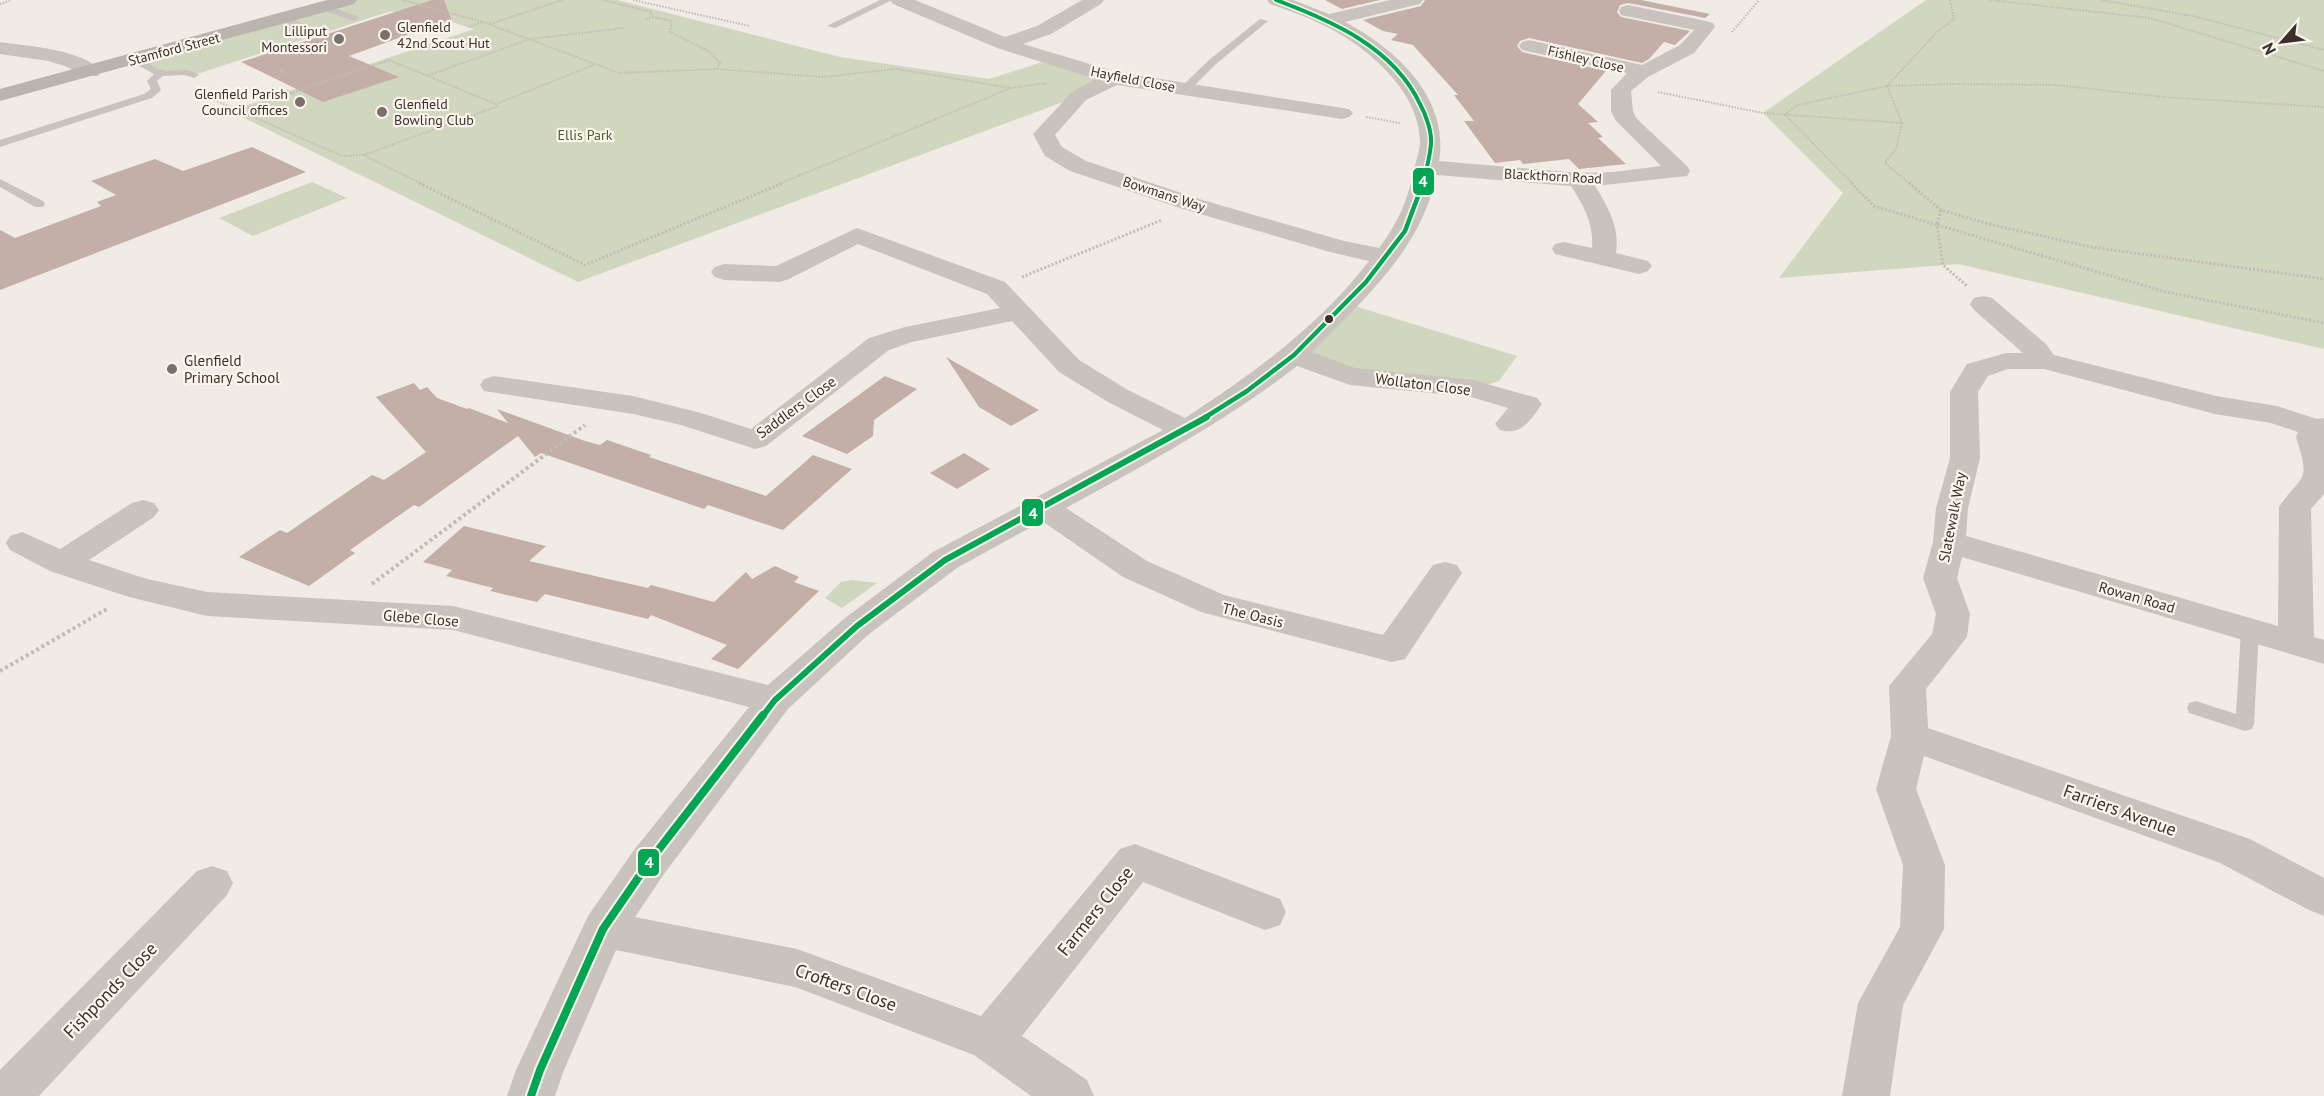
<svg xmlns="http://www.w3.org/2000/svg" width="2324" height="1096" font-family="'PT Sans',sans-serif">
<rect width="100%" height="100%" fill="#f0ebe5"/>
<path fill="#d1d6bf" d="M348,0H617L840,57L989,79L1052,59L1114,78L1079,96L578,282L230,111L474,29L452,22L440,26L391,11L194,75L160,73L135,60Z
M1926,0H2324V349L1958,264L1779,278L1843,193L1763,113Z
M312,182L347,198L253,236L219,218Z
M1345,303L1517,356L1499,381L1473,389L1344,373L1294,355Z
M852,580L877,583L842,608L825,598L841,582Z"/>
<path fill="#c3afa7" d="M432,0H444L451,19L349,56L399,77L323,102L241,62Z
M1325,0H1380L1342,9Z
M1425,0H1641L1710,14L1705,18L1628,3L1620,5L1617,12L1621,17L1690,31L1675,45L1664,42L1649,59L1642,63L1529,38L1520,41L1517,46L1522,52L1606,71L1578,104L1598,122L1588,123L1603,137L1598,138L1626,164L1579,169L1569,159L1523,164L1520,160L1495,163L1464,121H1474L1454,95H1458L1413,45L1391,40L1398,34L1383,31L1363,20L1421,6Z
M252,147L306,172L0,290V230L15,238L101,206L97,202L116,195L91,181L155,159L183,171Z
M946,357L1039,410L1011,426L979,407Z
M885,376L917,389L874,420L873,436L847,454L802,436Z
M414,383L420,390L427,387L437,398L467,409L469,408L508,423L497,409L585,441L600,445L607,440L651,455L649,457L766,496L813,455L852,469L783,530L708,505L704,509L541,453L535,457L518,436L419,507L414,505L350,550L355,553L309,586L239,557L280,530L287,533L372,475L384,480L426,452L376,397Z
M964,453L990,469L957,489L930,473Z
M464,526L546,546L529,561L648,588L651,585L714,602L746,572L752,579L775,566L799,577L794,582L819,591L738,669L711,659L727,645L651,615L648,619L545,594L537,602L490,591L493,588L446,576L452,570L423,562Z"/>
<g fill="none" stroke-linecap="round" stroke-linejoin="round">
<path stroke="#c2bbb6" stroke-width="2" stroke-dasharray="1.5 1.5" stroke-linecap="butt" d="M402,0L483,22L619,73L717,69L823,77L897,69L1010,88
M603,0L651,12L653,17L672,21L670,32L710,52L720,63L717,69
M633,0L750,26
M1990,0L2150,18L2324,71
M2101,0L2193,16L2324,50
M0,4L11,0
M646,19L653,17
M490,24L563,0
M469,27L482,22
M1732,32L1759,0
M266,47L277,50
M277,69L291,75
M429,75L530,39L624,28
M287,90L295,95
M1658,92L1763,113L1902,123L1887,86L1937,32L1954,19L1950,0
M201,94L342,156L363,155L422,184
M239,111L389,60L496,104L596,64
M1366,117L1400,123
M1902,123L1896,149L1885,163L1910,184
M364,155L498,106
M779,184L1011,88L1047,83
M1853,184L1785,115L1797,105L1887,86L1952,84L2056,85L2163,97L2324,107"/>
<path stroke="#c2bbb6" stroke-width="3" stroke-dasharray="2 2" stroke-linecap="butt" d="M419,183L585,265L783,183
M1851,183L1874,206L1937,225L1943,265L1967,286
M1909,183L1941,210L1989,224L2091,247L2324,279
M1941,210L1937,225L2166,292L2324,323
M1022,277L1162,220"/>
<path stroke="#c2bbb6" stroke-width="4" stroke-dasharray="3 3" stroke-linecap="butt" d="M372,584L585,425
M0,671L107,609"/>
<path fill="#c9c3be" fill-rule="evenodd" d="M880,0H892L835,28L827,26Z
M322,4L357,16L359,18L354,21L319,9V5Z
M284,15L313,28L315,30L307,32L281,20L279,18Z
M1260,19L1268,21L1216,64L1189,91H1181V87L1209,60Z
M132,58C143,56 151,68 162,70C175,73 187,66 199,75L194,78L184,75L163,76L157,81L161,90L152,98L0,147V140L144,94L151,89L147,81L154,74L132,62Z
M0,179L43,201L45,204L43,207H35L0,187Z
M2250,624L2256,626L2259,630L2254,724L2252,729L2245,731L2189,713L2187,708L2189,703L2196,701L2236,714L2241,630L2244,626Z"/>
<path fill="#c9c3be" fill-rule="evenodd" d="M890,0H915L1005,37L1037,26L1082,0H1104L1101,4L1051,34L1023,44L1117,72L1349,109L1353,113L1349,117L1342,119L1117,85L1086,100L1055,135L1062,147L1086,161L1199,199L1344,241L1379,248C1397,225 1409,198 1414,169C1416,161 1420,151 1420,142C1420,90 1364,44 1321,24C1305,16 1287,10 1270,4L1267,0H1293L1329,14L1390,0H1423L1420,4L1345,22C1396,49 1450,98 1439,161L1579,173L1614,172L1661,166L1616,121L1611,111V90L1627,73L1522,50L1519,46L1522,42L1529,40L1642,65L1680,45L1694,30L1621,15L1619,11L1621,7L1628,5L1706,21L1713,23L1715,27L1694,53L1648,77L1631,91L1633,111L1636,118L1687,166L1690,171L1687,176L1595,186C1608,207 1620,227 1616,253L1648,261L1652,266L1648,271L1639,274L1555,254L1552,249L1555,244L1564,242L1592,248C1594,224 1584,206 1571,186L1436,175C1423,248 1362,301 1312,352L1355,368L1473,380L1537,398L1542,404C1530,421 1521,436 1500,430L1495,424L1508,408L1471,397L1350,385L1297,366C1225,422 1146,464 1066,508L1147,561L1224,595L1383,635L1433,565L1445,562L1457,565L1462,573L1405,659L1392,662L1201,612L1123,577L1042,521L957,568L869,634L788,709L664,874L635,917L797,949L981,1016L1120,849L1135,844L1280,899L1286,912L1280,925L1265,930L1143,882L1022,1036L1087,1080L1094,1096H1031L974,1055L795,987L616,950L564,1070L555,1096H507L516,1070L588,916L634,850L749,707L453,630L207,616L129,597L50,571L10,550L6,543L10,536L22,532L60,549L132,503L143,500L154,503L159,510L154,517L89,560L147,579L207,592L453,606L768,685L845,618L933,552L1163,430L1108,402L1059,372L1012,321L912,342L889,350L766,446L755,449L681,425L633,414L484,391L480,385L484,379L494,376L633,396L701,413L751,429L869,338L905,327L1000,308L987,294L858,244L789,279L780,282L724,280L715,277L711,272L715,267L724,264L776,266L857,228L1005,282L1079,360L1128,390L1185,418C1253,374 1319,326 1369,261L1330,252L1183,209L1070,171L1045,156L1033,134L1072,92L1096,79L997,48L893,4Z
M0,42C26,46 85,49 101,72L98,76H84L65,66L48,61L0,54Z
M1983,296L1992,298L2046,344L2054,355L2216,396L2277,406L2317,419L2324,418V494L2311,509L2314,637L2324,640V664L1962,557L1957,578L1970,614L1967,637L1926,689L1928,728L2250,839L2324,878V916L2309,910L2220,863L1924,756L1916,789L1945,865L1944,929L1903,1005L1890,1096H1842L1858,1003L1900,927L1903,865L1876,789L1891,736L1889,686L1932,634L1936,614L1923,578L1933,542L1936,508L1950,458V392L1967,364L2006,353H2023L1974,310L1970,304L1974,298ZM2008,369H2044L2215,414L2271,423L2298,432L2296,437C2311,485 2303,472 2279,507L2278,626L1966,536L1968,508L1980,458L1978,392L1988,376Z
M212,866L227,871L233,883L227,895L39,1096H0V1070L197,871Z"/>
<path fill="#bab3ae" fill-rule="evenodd" d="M327,0H357L354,4L0,101V89Z"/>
<g stroke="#fbf5ee" stroke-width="7">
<path id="bus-1-far3" d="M1276,0C1332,21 1393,47 1420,104C1426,115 1432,132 1431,144C1430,157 1426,171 1423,184"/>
</g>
<g stroke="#fbf5ee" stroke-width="8">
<path id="bus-1-far2" d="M1204,418L1247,391L1294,355L1366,282L1405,231L1423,183"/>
</g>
<g stroke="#fbf5ee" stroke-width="10">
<path id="bus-1-far1" d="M762,717L775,700L857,626L945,560L1207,417"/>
</g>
<g stroke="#fbf5ee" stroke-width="12">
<path id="bus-1" d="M531,1096L540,1070L603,929L649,862L763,715"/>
</g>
<use href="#bus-1-far3" stroke="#00a651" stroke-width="4"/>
<use href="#bus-1-far2" stroke="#00a651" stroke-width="4.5"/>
<use href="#bus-1-far1" stroke="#00a651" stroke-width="6"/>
<use href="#bus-1" stroke="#00a651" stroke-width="8"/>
</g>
<g fill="#7a716c" stroke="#fbf5ee" stroke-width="2">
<circle cx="385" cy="35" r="6"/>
<circle cx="339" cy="39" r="6"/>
<circle cx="300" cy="102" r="6"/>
<circle cx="382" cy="112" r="6"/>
<circle cx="172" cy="369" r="6"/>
</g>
<circle fill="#3b302b" stroke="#fbf5ee" stroke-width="2" cx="1329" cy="319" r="5"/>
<g text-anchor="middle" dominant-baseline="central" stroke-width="4.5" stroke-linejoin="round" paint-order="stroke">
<g font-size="14" fill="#3b302b" stroke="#fbf5ee" text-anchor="start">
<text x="397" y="27">Glenfield<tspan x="397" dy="16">42nd Scout Hut</tspan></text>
<text x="327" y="31" text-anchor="end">Lilliput<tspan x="327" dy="16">Montessori</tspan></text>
<text x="288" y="94" text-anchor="end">Glenfield Parish<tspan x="288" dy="16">Council offices</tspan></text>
<text x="394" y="104">Glenfield<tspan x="394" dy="16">Bowling Club</tspan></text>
</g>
<g font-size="14" fill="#3b302b" stroke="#fbf5ee">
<text transform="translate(174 49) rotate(-15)">Stamford Street</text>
<text transform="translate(1586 59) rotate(13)">Fishley Close</text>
<text transform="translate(1133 79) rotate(11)">Hayfield Close</text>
<text transform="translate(1553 176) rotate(3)">Blackthorn Road</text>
<text transform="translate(1164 194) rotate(18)">Bowmans Way</text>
</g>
<g font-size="14" fill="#4a5a2e" stroke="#fbf5ee">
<text x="585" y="135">Ellis Park</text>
</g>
<g font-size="15" fill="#3b302b" stroke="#fbf5ee" text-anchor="start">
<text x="184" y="360">Glenfield<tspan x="184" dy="17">Primary School</tspan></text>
</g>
<g font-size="15" fill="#3b302b" stroke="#fbf5ee">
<text transform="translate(1423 384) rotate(7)">Wollaton Close</text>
<text transform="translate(796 407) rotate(-36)">Saddlers Close</text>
<text transform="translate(1952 517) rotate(-79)">Slatewalk Way</text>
<text transform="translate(2137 597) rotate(16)">Rowan Road</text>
<text transform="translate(1253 615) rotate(14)">The Oasis</text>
<text transform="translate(421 618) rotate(5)">Glebe Close</text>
</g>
<g font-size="18" fill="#3b302b" stroke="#fbf5ee">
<text transform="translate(2120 810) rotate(20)">Farriers Avenue</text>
<text transform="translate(1095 911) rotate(-51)">Farmers Close</text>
<text transform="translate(846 987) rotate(20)">Crofters Close</text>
<text transform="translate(110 990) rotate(-46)">Fishponds Close</text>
</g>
</g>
<g stroke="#fbf5ee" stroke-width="2">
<rect x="1412" y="167" width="23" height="29" rx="6" fill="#00a651"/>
<rect x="1021" y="498" width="23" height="29" rx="6" fill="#00a651"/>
<rect x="637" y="848" width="23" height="29" rx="6" fill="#00a651"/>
</g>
<g font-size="16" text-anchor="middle" font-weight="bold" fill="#fff">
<text x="1423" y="187">4</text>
<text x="1033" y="519">4</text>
<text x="649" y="868">4</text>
</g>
<g transform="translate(2282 42) rotate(242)" stroke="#fbf5ee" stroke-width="4.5" paint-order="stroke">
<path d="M0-4.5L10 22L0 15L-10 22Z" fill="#3b302b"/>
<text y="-9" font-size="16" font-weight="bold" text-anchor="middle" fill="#3b302b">N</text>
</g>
</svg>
